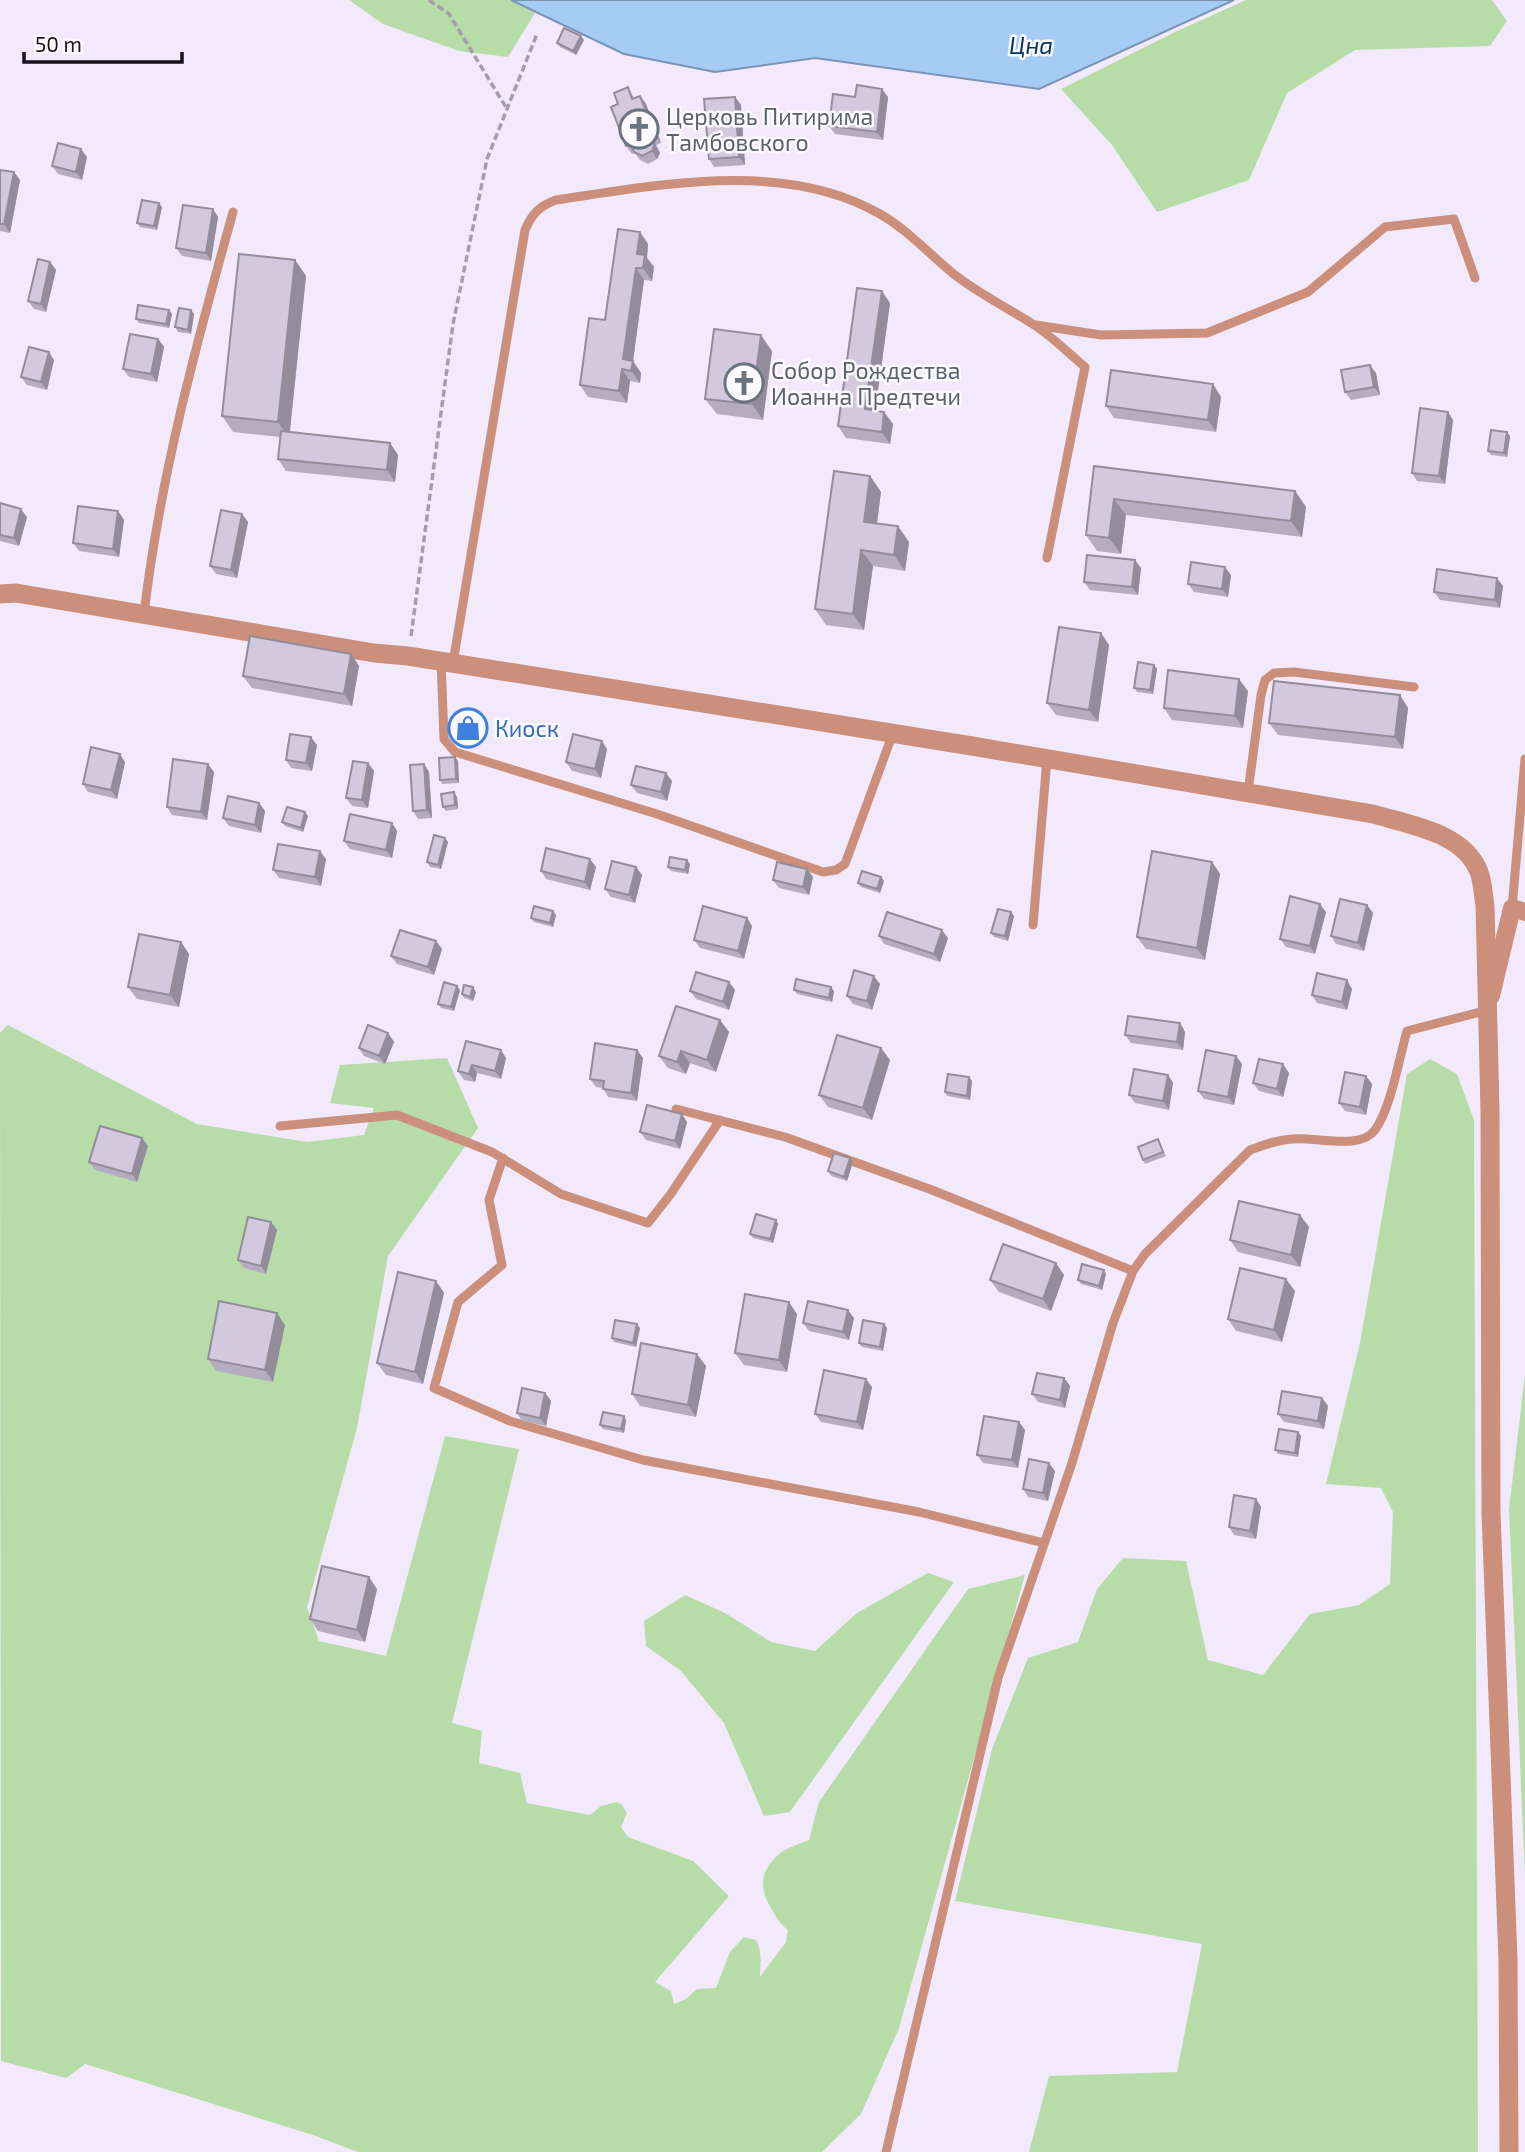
<svg xmlns="http://www.w3.org/2000/svg" width="1525" height="2152" font-family="'Exo 2',sans-serif">
<rect width="100%" height="100%" fill="#f2eafc"/>
<path fill="#b7dca7" d="M349,0H511L535,13L508,57L459,51L383,24Z
M1246,0H1492L1507,21L1490,46L1355,50L1287,93L1249,180L1157,212L1112,145L1061,89L1175,32Z
M8,1025L197,1124L307,1142L364,1135L374,1108L330,1103L340,1065L447,1058L478,1128L388,1256L357,1428L307,1607L319,1641L386,1656L445,1436L519,1449L452,1723L482,1731L479,1763L520,1773L527,1803L590,1815L601,1806L617,1802L622,1805L627,1813L621,1827L628,1837L693,1861L729,1896L655,1982L671,1991L674,2004L686,1999L697,1989L716,1988L730,1952L744,1937L756,1940C763,1953 760,1964 760,1977L786,1942L788,1930C781,1925 778,1920 774,1913C760,1891 757,1874 779,1854C786,1848 800,1844 809,1840L819,1802L968,1589L1025,1575L899,2028L861,2114L822,2152H358L313,2135L85,2064L66,2078L1,2061L0,1033Z
M1430,1059L1457,1074L1474,1120L1478,2152H1029L1049,2076L1177,2072L1202,1944L955,1901L992,1749L1028,1658L1078,1642L1097,1589L1123,1558L1186,1561L1208,1660L1263,1675L1310,1614L1359,1605L1390,1584L1393,1512L1381,1488L1326,1484L1360,1343L1407,1074Z
M1525,1375V1875L1509,1509Z
M928,1573L954,1582L790,1812L764,1816L724,1723L681,1671L646,1646L644,1621L685,1595L725,1613L771,1642L815,1651L857,1613Z"/>
<path fill="#a6ccf5" stroke="#7b94b4" stroke-width="2" d="M511,0H1234L1039,89L815,58L715,72L624,54Z"/>
<g fill="none" stroke-linecap="round" stroke-linejoin="round">
<path stroke="#a49eac" stroke-width="3.5" stroke-dasharray="7 3.5" stroke-linecap="butt" d="M429,0L449,14L507,109
M411,636L453,324L487,159L537,34"/>
<path stroke="#cb8f7b" stroke-width="9" d="M1036,325L1101,335L1207,333L1308,292L1385,227L1454,219L1475,278
M144,614C160,477 196,345 233,212
M441,661L444,739L455,752L657,814L823,872L836,870L845,864L893,733
M453,663L525,230C532,214 539,206 556,200C659,185 785,159 880,214C908,230 930,255 955,275C978,293 1006,307 1031,323C1051,335 1068,353 1085,367L1047,558
M1248,792L1261,695L1265,680L1274,673L1294,672L1414,687
M1512,908L1525,759
M1033,925L1047,759
M676,1109L785,1137L932,1190L1133,1271L1113,1323L1072,1463L998,1678L886,2152
M280,1126L397,1115L492,1152L561,1194L648,1223L670,1195L720,1120
M503,1158L489,1200L502,1265L458,1302L434,1388L510,1421L643,1460L919,1512L1044,1543
M1133,1271L1145,1254L1250,1150C1264,1145 1276,1140 1292,1139C1315,1136 1360,1151 1375,1130C1391,1108 1399,1058 1407,1031L1488,1010"/>
<path stroke="#cb8f7b" stroke-width="18" d="M1491,996L1512,908L1525,912"/>
<path stroke="#cb8f7b" stroke-width="19" d="M0,594L16,593L374,653L408,656L972,746L1373,814C1409,825 1464,832 1479,872C1483,882 1483,895 1485,905L1490,1111L1491,1513L1508,1960L1509,2152"/>
</g>
<path fill="#b5adbf" d="M584,40L576,55L560,47L557,43Z
M628,87L634,98L640,96L646,104L661,143L656,145L660,153L657,159L648,164L640,160L635,153L632,154L626,146L618,104Z
M735,97L741,105L745,165L714,167L709,159Z
M888,97L883,140L835,134L829,126Z
M87,157L82,180L58,174L52,166Z
M0,170L14,172L20,180L10,233L0,231Z
M162,207L157,230L140,227L137,223Z
M213,209L218,217L211,261L182,256L176,248Z
M640,232L648,244L647,258L654,267L652,281L644,280L633,361L641,373L640,383L630,381L627,403L588,397L580,385Z
M295,260L306,276L290,432L390,443L398,455L395,482L286,471L278,459L280,437L233,432L222,416Z
M50,262L56,270L46,312L34,309L28,301Z
M890,303L875,411L884,412L893,424L890,444L846,438L838,426Z
M169,310L172,314L169,328L139,323L136,319Z
M191,310L194,314L191,334L178,332L175,327Z
M158,339L164,347L157,382L129,377L123,369Z
M772,351L763,420L717,414L705,399Z
M54,360L47,390L27,385L21,377Z
M1376,373L1380,395L1351,400L1345,392Z
M1213,384L1221,397L1216,432L1114,418L1106,406Z
M1453,420L1445,484L1417,481L1412,473Z
M1510,436L1507,457L1491,455L1488,451Z
M1094,466L1295,491L1306,507L1302,537L1126,515L1121,554L1097,551L1086,535Z
M870,476L881,492L877,523L909,542L905,571L873,566L864,630L826,625L815,609Z
M0,503L27,517L19,546L0,541Z
M118,511L124,520L119,557L79,551L73,543Z
M242,514L248,522L237,578L216,574L210,566Z
M1141,568L1138,595L1090,590L1084,582Z
M1231,575L1228,597L1194,592L1188,584Z
M1503,586L1500,608L1440,600L1434,592Z
M1101,633L1109,645L1098,722L1056,715L1047,703Z
M351,654L359,666L352,706L252,688L243,676Z
M1154,665L1157,669L1153,694L1137,692L1134,688Z
M1248,691L1243,728L1172,720L1164,708Z
M1400,695L1408,708L1403,749L1278,735L1269,723Z
M317,745L312,771L291,768L286,760Z
M607,749L601,778L572,771L566,762Z
M458,761L459,783L442,784L440,780Z
M125,762L117,799L88,792L83,784Z
M368,763L374,771L368,808L352,806L346,798Z
M424,764L429,772L432,818L418,819L413,811Z
M214,772L207,820L172,815L167,807Z
M672,781L667,801L637,793L631,785Z
M454,792L457,797L458,809L446,811L443,807Z
M259,803L265,811L261,833L229,826L223,818Z
M308,816L303,832L285,826L282,822Z
M392,823L397,831L392,858L350,849L344,841Z
M445,838L448,842L441,869L430,867L427,862Z
M326,859L321,886L279,878L273,870Z
M687,860L690,864L688,874L671,871L668,867Z
M1212,862L1220,874L1205,960L1146,949L1137,937Z
M596,867L590,890L546,879L541,871Z
M807,869L813,877L809,895L779,888L773,880Z
M642,875L635,903L611,897L605,889Z
M881,877L884,881L880,893L861,887L858,883Z
M1367,905L1373,913L1364,951L1336,944L1331,936Z
M1011,912L1014,916L1008,941L994,937L991,933Z
M1326,912L1315,954L1286,947L1280,939Z
M556,915L553,927L534,922L531,918Z
M752,926L744,959L700,948L694,940Z
M879,936L948,938L940,962L884,944Z
M436,941L442,949L434,975L397,964L391,956Z
M181,942L189,954L179,1007L137,999L128,987Z
M729,982L735,990L729,1010L696,999L690,991Z
M880,984L872,1010L853,1004L847,996Z
M1352,989L1347,1010L1317,1003L1312,995Z
M460,990L454,1011L441,1008L438,1004Z
M794,990L834,991L832,1002L797,994Z
M476,992L473,1001L464,998L462,994Z
M720,1020L729,1032L716,1072L690,1063L686,1074L668,1068L659,1056Z
M1180,1023L1185,1032L1183,1050L1131,1043L1125,1035Z
M388,1033L394,1042L385,1064L364,1056L359,1048Z
M466,1041L506,1058L501,1079L477,1073L475,1082L464,1080L458,1071Z
M881,1048L890,1060L872,1120L828,1107L819,1095Z
M1236,1056L1242,1064L1234,1105L1204,1099L1198,1091Z
M643,1058L637,1101L608,1097L603,1088L596,1087L590,1079Z
M1289,1073L1283,1097L1259,1091L1253,1083Z
M1168,1075L1173,1083L1169,1110L1135,1103L1129,1095Z
M1366,1076L1372,1084L1366,1115L1345,1111L1339,1103Z
M972,1081L970,1100L947,1096L945,1092Z
M687,1122L680,1149L646,1140L640,1132Z
M142,1138L148,1146L137,1182L95,1170L89,1162Z
M1158,1139L1166,1156L1145,1164L1143,1160Z
M850,1158L853,1162L847,1181L831,1176L828,1171Z
M776,1220L778,1224L773,1243L753,1238L750,1234Z
M271,1222L277,1230L266,1274L244,1268L238,1260Z
M1309,1227L1300,1267L1238,1252L1230,1240Z
M1106,1274L1102,1290L1081,1284L1078,1280Z
M1064,1275L1051,1311L999,1292L990,1280Z
M436,1281L444,1293L423,1384L386,1375L377,1363Z
M1295,1291L1282,1342L1236,1331L1228,1319Z
M797,1314L787,1372L744,1365L735,1353Z
M854,1318L849,1340L809,1331L803,1323Z
M884,1324L887,1328L883,1351L862,1347L859,1343Z
M285,1325L273,1382L216,1371L208,1359Z
M640,1328L636,1347L614,1342L612,1338Z
M706,1366L696,1417L640,1406L632,1394Z
M1064,1378L1070,1386L1065,1408L1038,1402L1032,1394Z
M872,1387L863,1430L821,1422L815,1414Z
M545,1393L551,1401L546,1426L522,1421L517,1413Z
M1322,1398L1328,1406L1324,1429L1284,1422L1278,1414Z
M626,1420L624,1433L603,1429L600,1425Z
M1019,1422L1025,1430L1018,1468L983,1463L977,1455Z
M1298,1432L1301,1436L1298,1457L1278,1454L1275,1450Z
M1055,1471L1048,1501L1028,1497L1023,1489Z
M1256,1499L1261,1507L1256,1539L1234,1535L1229,1527Z
M377,1589L365,1642L318,1631L310,1619Z"/>
<path fill="#938d9b" d="M581,36L584,40L576,55L573,51Z
M882,89L888,97L883,140L877,132Z
M640,96L646,104L661,143L655,135Z
M735,97L741,105L745,165L739,157Z
M651,137L656,145L660,153L657,159L652,151Z
M81,149L87,157L82,180L76,172Z
M14,172L20,180L10,233L4,224Z
M159,203L162,207L157,230L154,226Z
M213,209L218,217L211,261L206,253Z
M640,232L648,244L647,258L654,267L652,281L643,268L637,254Z
M295,260L306,276L289,438L278,422Z
M50,262L56,270L46,312L41,304Z
M636,268L644,280L633,361L641,373L640,383L623,359Z
M882,291L890,303L874,421L865,409Z
M169,310L172,314L169,328L166,324Z
M191,310L194,314L191,334L188,330Z
M761,335L772,351L763,420L752,404Z
M158,339L164,347L157,382L151,374Z
M49,352L54,360L47,390L41,382Z
M1370,365L1376,373L1380,395L1374,387Z
M622,369L630,381L627,403L619,391Z
M1213,384L1221,397L1216,432L1208,420Z
M884,412L893,424L890,444L882,432Z
M1448,412L1453,420L1445,484L1439,476Z
M1507,432L1510,436L1507,457L1504,453Z
M390,443L398,455L395,482L387,470Z
M870,476L881,492L875,538L864,522Z
M1295,491L1306,507L1302,537L1291,521Z
M1114,499L1126,515L1121,554L1109,538Z
M21,509L27,517L19,546L14,538Z
M118,511L124,520L119,557L113,549Z
M242,514L248,522L237,578L231,570Z
M898,526L909,542L905,571L894,555Z
M861,550L873,566L864,630L853,614Z
M1135,560L1141,568L1138,595L1132,587Z
M1225,567L1231,575L1228,597L1222,589Z
M1497,578L1503,586L1500,608L1495,600Z
M1101,633L1109,645L1098,722L1089,710Z
M351,654L359,666L352,706L344,694Z
M1154,665L1157,669L1153,694L1150,690Z
M1239,679L1248,691L1243,728L1235,716Z
M1400,695L1408,708L1403,749L1395,737Z
M311,737L317,745L312,771L306,763Z
M602,741L607,749L601,778L595,769Z
M120,754L125,762L117,799L111,790Z
M455,757L458,761L459,783L456,779Z
M368,763L374,771L368,808L362,800Z
M208,764L214,772L207,820L201,812Z
M424,764L429,772L432,818L427,810Z
M666,773L672,781L667,801L661,792Z
M454,792L457,797L458,809L455,805Z
M259,803L265,811L261,833L255,825Z
M305,812L308,816L303,832L301,828Z
M392,823L397,831L392,858L386,850Z
M445,838L448,842L441,869L438,865Z
M320,851L326,859L321,886L315,877Z
M590,859L596,867L590,890L585,882Z
M687,860L690,864L688,874L685,870Z
M1212,862L1220,874L1205,960L1197,948Z
M636,867L642,875L635,903L629,895Z
M807,869L813,877L809,895L803,887Z
M881,877L884,881L880,893L877,889Z
M1320,904L1326,912L1315,954L1310,946Z
M1367,905L1373,913L1364,951L1358,943Z
M553,911L556,915L553,927L550,923Z
M1011,912L1014,916L1008,941L1005,936Z
M747,918L752,926L744,959L738,951Z
M942,930L948,938L940,962L934,954Z
M436,941L442,949L434,975L428,967Z
M181,942L189,954L179,1007L170,995Z
M874,976L880,984L872,1010L867,1001Z
M1347,980L1352,989L1347,1010L1342,1002Z
M729,982L735,990L729,1010L723,1002Z
M457,986L460,990L454,1011L451,1007Z
M473,987L476,992L473,1001L470,997Z
M831,987L834,991L832,1002L829,998Z
M720,1020L729,1032L716,1072L707,1060Z
M1180,1023L1185,1032L1183,1050L1177,1042Z
M388,1033L394,1042L385,1064L379,1056Z
M881,1048L890,1060L872,1120L863,1108Z
M501,1050L506,1058L501,1079L495,1071Z
M637,1050L643,1058L637,1101L631,1093Z
M681,1051L690,1063L686,1074L677,1062Z
M1236,1056L1242,1064L1234,1105L1228,1097Z
M1283,1064L1289,1073L1283,1097L1277,1089Z
M472,1065L477,1073L475,1082L469,1074Z
M1168,1075L1173,1083L1169,1110L1163,1101Z
M1366,1076L1372,1084L1366,1115L1360,1107Z
M969,1077L972,1081L970,1100L967,1096Z
M682,1114L687,1122L680,1149L675,1141Z
M142,1138L148,1146L137,1182L132,1174Z
M850,1158L853,1162L847,1181L844,1177Z
M1300,1215L1309,1227L1300,1267L1291,1255Z
M776,1220L778,1224L773,1243L770,1239Z
M271,1222L277,1230L266,1274L261,1266Z
M1056,1263L1064,1275L1051,1311L1043,1299Z
M1104,1270L1106,1274L1102,1290L1099,1286Z
M1286,1279L1295,1291L1282,1342L1274,1330Z
M436,1281L444,1293L423,1384L415,1372Z
M789,1302L797,1314L787,1372L779,1360Z
M848,1310L854,1318L849,1340L843,1332Z
M277,1313L285,1325L273,1382L265,1370Z
M637,1324L640,1328L636,1347L633,1343Z
M884,1324L887,1328L883,1351L880,1347Z
M697,1354L706,1366L696,1417L688,1405Z
M1064,1378L1070,1386L1065,1408L1060,1400Z
M866,1379L872,1387L863,1430L857,1422Z
M545,1393L551,1401L546,1426L540,1418Z
M1322,1398L1328,1406L1324,1429L1318,1421Z
M624,1416L626,1420L624,1433L621,1429Z
M1019,1422L1025,1430L1018,1468L1012,1460Z
M1298,1432L1301,1436L1298,1457L1295,1453Z
M1049,1463L1055,1471L1048,1501L1043,1493Z
M1256,1499L1261,1507L1256,1539L1250,1531Z
M369,1577L377,1589L365,1642L357,1630Z"/>
<path fill="#d2c9de" stroke="#938d9b" stroke-width="2" d="M564,28L581,36L573,51L557,43Z
M857,85L882,89L877,132L829,126L833,94L855,97Z
M628,87L632,99L640,96L655,135L651,137L654,145L652,151L642,156L634,152L631,144L626,146L611,107L618,104L614,93Z
M735,97L739,157L709,159L704,99Z
M58,143L81,149L76,172L52,166Z
M0,170L14,172L4,224H0Z
M142,200L159,203L154,226L137,223Z
M183,205L213,209L206,253L176,248Z
M618,229L640,232L637,254L645,255L643,268H636L623,359L633,361L631,371L622,369L619,391L580,385L589,318L605,320Z
M239,254L295,260L278,422L222,416Z
M38,259L50,262L41,304L28,301Z
M857,288L882,291L865,409L884,412L882,432L838,426Z
M138,305L169,310L166,324L136,319Z
M179,308L191,310L188,330L175,327Z
M714,329L761,335L752,404L705,399Z
M130,334L158,339L151,374L123,369Z
M29,347L49,352L41,382L21,377Z
M1370,365L1374,387L1345,392L1341,370Z
M1111,370L1213,384L1208,420L1106,406Z
M1420,408L1448,412L1439,476L1412,473Z
M1491,430L1507,432L1504,453L1488,451Z
M281,431L390,443L387,470L278,459Z
M1094,466L1295,491L1291,521L1114,499L1109,538L1086,535Z
M834,471L870,476L864,522L898,526L894,555L861,550L853,614L815,609Z
M0,503L21,509L14,538L0,535Z
M78,506L118,511L113,549L73,543Z
M221,510L242,514L231,570L210,566Z
M1087,555L1135,560L1132,587L1084,582Z
M1191,562L1225,567L1222,589L1188,584Z
M1437,569L1497,578L1495,600L1434,592Z
M1059,627L1101,633L1089,710L1047,703Z
M250,636L351,654L344,694L243,676Z
M1138,662L1154,665L1150,690L1134,688Z
M1168,670L1239,679L1235,716L1164,708Z
M1274,681L1400,695L1395,737L1269,723Z
M290,734L311,737L306,763L286,760Z
M573,734L602,741L595,769L566,762Z
M91,747L120,754L111,790L83,784Z
M455,757L456,779L440,780L439,758Z
M173,759L208,764L201,812L167,807Z
M353,761L368,763L362,800L346,798Z
M424,764L427,810L413,811L410,765Z
M636,766L666,773L661,792L631,785Z
M454,792L455,805L443,807L441,794Z
M228,796L259,803L255,825L223,818Z
M287,807L305,812L301,828L282,822Z
M350,814L392,823L386,850L344,841Z
M434,835L445,838L438,865L427,862Z
M278,844L320,851L315,877L273,870Z
M546,848L590,859L585,882L541,871Z
M1152,851L1212,862L1197,948L1137,937Z
M670,857L687,860L685,870L668,867Z
M612,861L636,867L629,895L605,889Z
M777,862L807,869L803,887L773,880Z
M862,871L881,877L877,889L858,883Z
M1290,896L1320,904L1310,946L1280,939Z
M1340,899L1367,905L1358,943L1331,936Z
M534,906L553,911L550,923L531,918Z
M703,906L747,918L738,951L694,940Z
M998,909L1011,912L1005,936L991,933Z
M887,912L942,930L934,954L879,936Z
M400,930L436,941L428,967L391,956Z
M139,934L181,942L170,995L128,987Z
M854,970L874,976L867,1001L847,996Z
M696,972L729,982L723,1002L690,991Z
M1317,973L1347,980L1342,1002L1312,995Z
M796,979L831,987L829,998L794,990Z
M444,982L457,986L451,1007L438,1004Z
M464,985L473,987L470,997L462,994Z
M676,1006L720,1020L707,1060L681,1051L677,1062L659,1056Z
M1128,1016L1180,1023L1177,1042L1125,1035Z
M368,1025L388,1033L379,1056L359,1048Z
M837,1035L881,1048L863,1108L819,1095Z
M466,1041L501,1050L495,1071L472,1065L469,1074L458,1071Z
M595,1043L637,1050L631,1093L603,1089L604,1081L590,1079Z
M1206,1050L1236,1056L1228,1097L1198,1091Z
M1259,1059L1283,1064L1277,1089L1253,1083Z
M1134,1069L1168,1075L1163,1101L1129,1095Z
M1345,1072L1366,1076L1360,1107L1339,1103Z
M948,1074L969,1077L967,1096L945,1092Z
M647,1105L682,1114L675,1141L640,1132Z
M100,1126L142,1138L132,1174L89,1162Z
M1158,1139L1163,1152L1143,1160L1138,1147Z
M834,1153L850,1158L844,1177L828,1171Z
M1239,1201L1300,1215L1291,1255L1230,1240Z
M756,1214L776,1220L770,1239L750,1234Z
M248,1217L271,1222L261,1266L238,1260Z
M1003,1244L1056,1263L1043,1299L990,1280Z
M1082,1264L1104,1270L1099,1286L1078,1280Z
M1240,1268L1286,1279L1274,1330L1228,1319Z
M398,1272L436,1281L415,1372L377,1363Z
M745,1294L789,1302L779,1360L735,1353Z
M219,1301L277,1313L265,1370L208,1359Z
M808,1301L848,1310L843,1332L803,1323Z
M615,1320L637,1324L633,1343L612,1338Z
M863,1320L884,1324L880,1347L859,1343Z
M641,1343L697,1354L688,1405L632,1394Z
M824,1370L866,1379L857,1422L815,1414Z
M1037,1373L1064,1378L1060,1400L1032,1394Z
M522,1388L545,1393L540,1418L517,1413Z
M1282,1391L1322,1398L1318,1421L1278,1414Z
M603,1412L624,1416L621,1429L600,1425Z
M984,1416L1019,1422L1012,1460L977,1455Z
M1279,1429L1298,1432L1295,1453L1275,1450Z
M1029,1459L1049,1463L1043,1493L1023,1489Z
M1234,1495L1256,1499L1250,1531L1229,1527Z
M322,1566L369,1577L357,1630L310,1619Z"/>
<defs>
<g id="church-ring" transform="scale(2.0125)"><circle r="9.5" fill="#fcfaff" stroke="#6b7280" stroke-width="1.5"/><path d="M-1.2-6h2.4v3.5h3.3v2.4h-3.3V6h-2.4V-.1h-3.3v-2.4h3.3Z" fill="#6b7280"/></g>
<g id="shop-ring" transform="scale(2.0125)"><circle r="9.5" fill="#fcfaff" stroke="#3f7fe0" stroke-width="1.5"/><path d="M-5-2.5h2.3a2.7 3.5 0 0 1 5.4 0H5L5.5 6h-11ZM-1.5-2.5h3a1.5 2.3 0 0 0-3 0Z" fill="#3f7fe0"/></g>
</defs>
<g fill-rule="evenodd">
<use href="#church-ring" x="639" y="129"/>
<use href="#church-ring" x="744" y="383"/>
<use href="#shop-ring" x="468" y="728"/>
</g>
<g text-anchor="middle" dominant-baseline="central" stroke-width="5" stroke-linejoin="round" paint-order="stroke">
<g font-size="23" fill="#5b616d" stroke="#fcfaff" text-anchor="start">
<text x="666" y="116">Церковь Питирима<tspan x="666" dy="26">Тамбовского</tspan></text>
<text x="771" y="370">Собор Рождества<tspan x="771" dy="26">Иоанна Предтечи</tspan></text>
</g>
<g font-size="23" fill="#366cbe" stroke="#fcfaff" text-anchor="start">
<text x="495" y="728">Киоск</text>
</g>
<g font-size="24" font-style="italic" fill="#053660" stroke="#fcfaff">
<text x="1031" y="44">Цна</text>
</g>
</g>
<path d="M24 52v10h158v-10" fill="none" stroke="#17131b" stroke-width="3.5"/>
<text x="35" y="52" font-size="21" fill="#17131b" stroke="#fcfaff" stroke-width="5" paint-order="stroke">50 m</text>
</svg>
